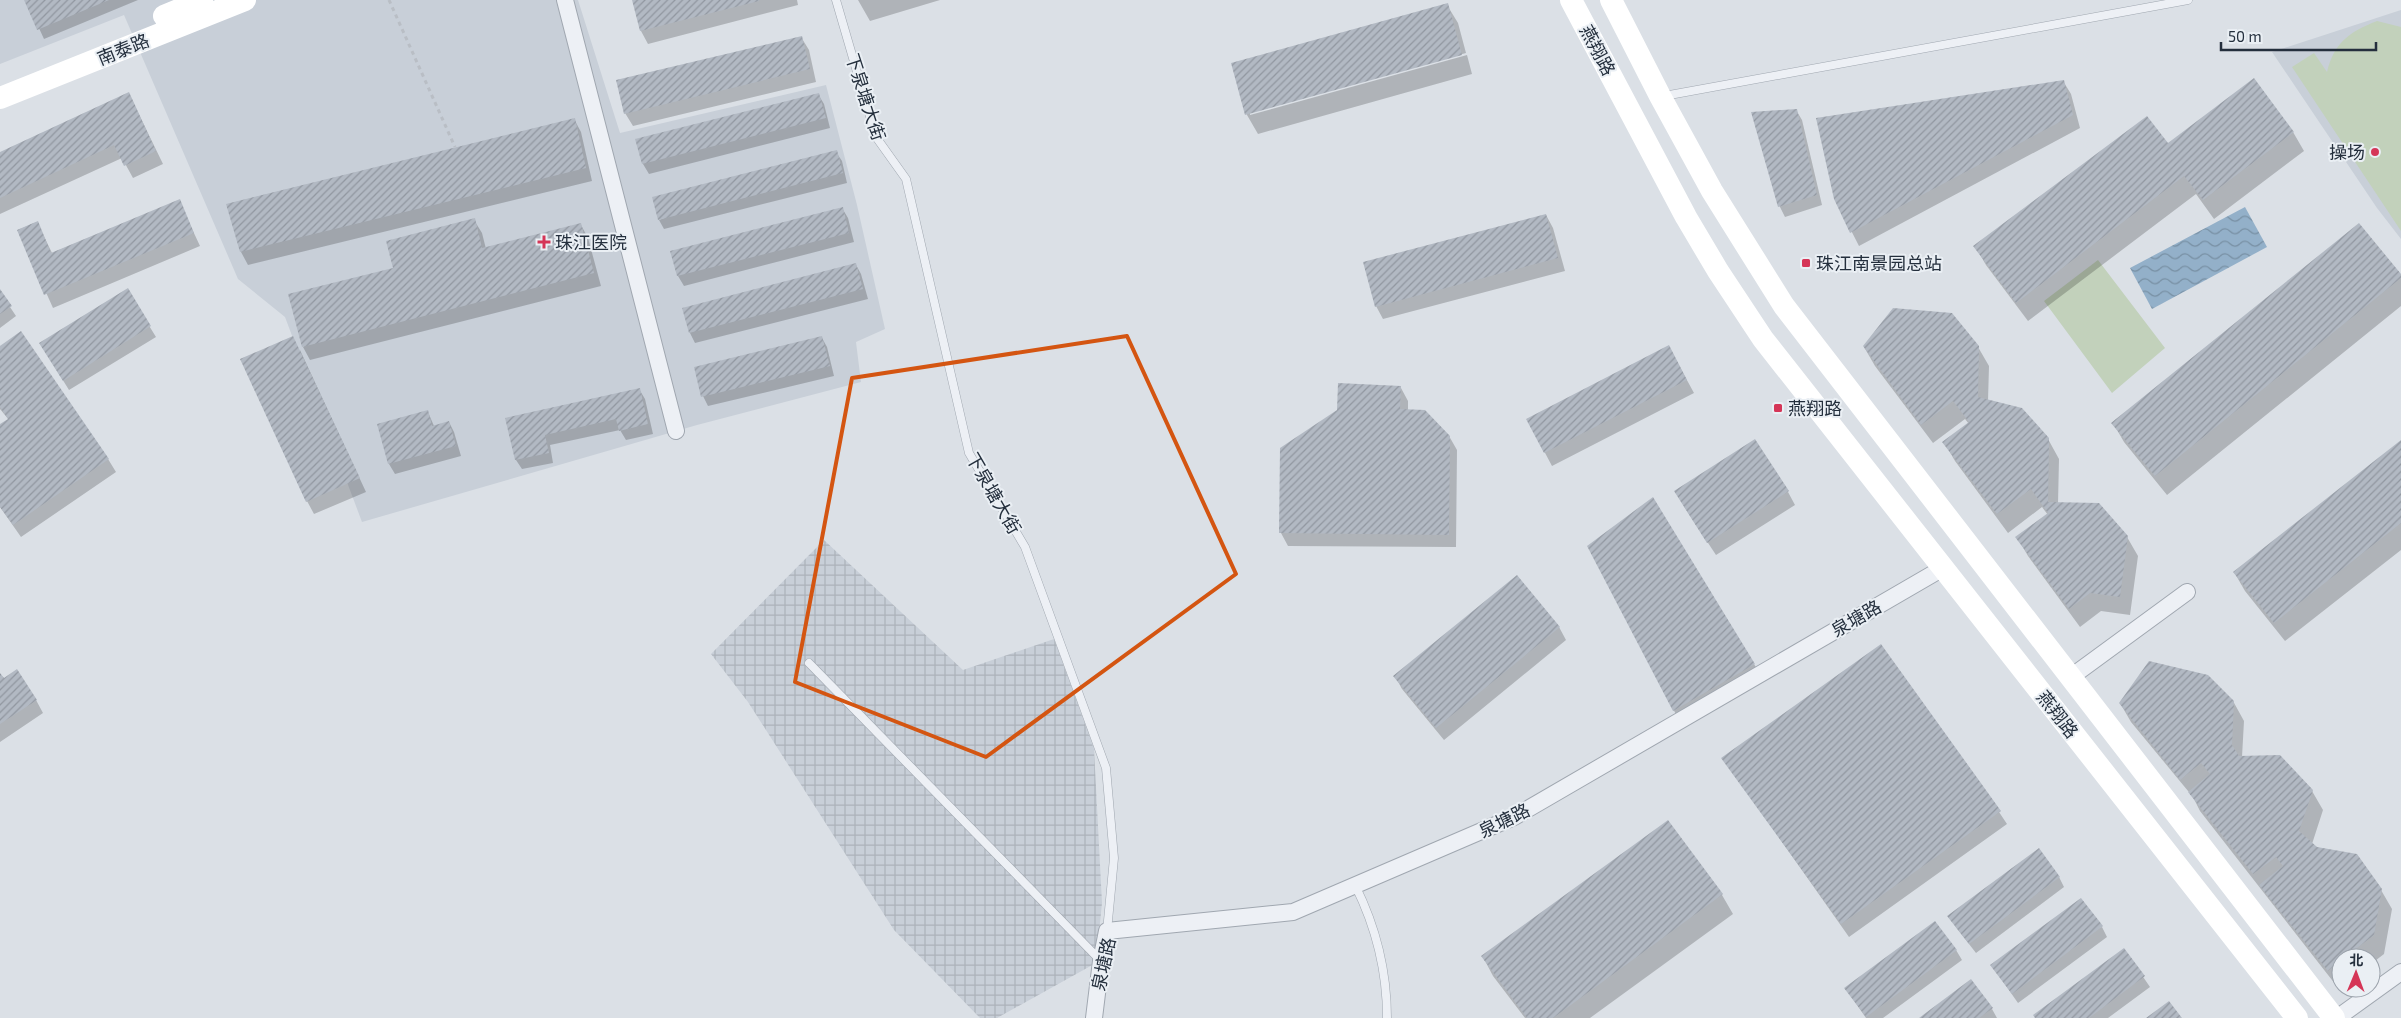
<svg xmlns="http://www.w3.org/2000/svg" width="2401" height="1018" font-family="'Exo 2','Noto Sans SC',sans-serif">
<defs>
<pattern id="industrial-grid" width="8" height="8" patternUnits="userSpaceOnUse" patternTransform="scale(1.25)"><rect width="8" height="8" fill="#c8cfd8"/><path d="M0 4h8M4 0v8" fill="none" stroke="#acb2ba"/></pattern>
<pattern id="water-waves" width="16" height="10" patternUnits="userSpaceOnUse" patternTransform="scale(1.25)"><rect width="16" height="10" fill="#93b0c9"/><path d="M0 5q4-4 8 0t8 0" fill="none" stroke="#7890a4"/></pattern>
<pattern id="building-hatch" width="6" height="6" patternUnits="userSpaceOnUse" patternTransform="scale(1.25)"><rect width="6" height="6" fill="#b2b9c3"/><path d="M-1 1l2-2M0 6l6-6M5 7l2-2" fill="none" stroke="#9197a0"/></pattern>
</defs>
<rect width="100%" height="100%" fill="#dbe0e6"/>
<path fill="#c8cfd8" d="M0,0H578L620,133L826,85L857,205L885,329L856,342L861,382L697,425L362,522L285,317L238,279L124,15L0,64Z
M2401,10V239L2377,208L2272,52Z"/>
<path fill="url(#industrial-grid)" d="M824,540L963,670L1054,639L1094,749L1102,903L1096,963L997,1018H980L894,930L748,702L711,654Z"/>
<path fill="#c2d1bb" d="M2377,21L2401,27V231L2292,67L2314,53L2327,72C2334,43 2349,32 2377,21Z
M2098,260L2165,348L2112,393L2044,301Z"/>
<path fill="url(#water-waves)" d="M2245,207L2267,247L2152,309L2130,268Z"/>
<path fill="#0003" d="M26,0H138L44,39Z
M633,0H797L798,5L648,44L641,31Z
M858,0H940L870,21Z
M1447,5L1458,23L1466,53L1250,113V115L1467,55L1472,74L1258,134L1247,115L1232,64Z
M801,37L809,50L816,82L633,126L625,113Z
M2063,81L2071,94L2080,128L1859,246L1835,199Z
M129,94L163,164L133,178L122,158L0,214V153Z
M818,94L824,104L830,128L649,174L643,164L637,140Z
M1796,110L1802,120L1822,205L1785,217L1780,207L1753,114Z
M574,119L581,132L592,181L248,265L241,252L228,204Z
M2293,132L2304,151L2214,219L2196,194L2028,321L1986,265L1975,246L2167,144Z
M836,152L842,161L847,183L664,229L659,220Z
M179,201L200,246L53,308L18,230L37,222L52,253Z
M842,208L848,218L854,242L684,286L678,276L672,252Z
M1546,215L1553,228L1565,271L1383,319L1376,306Z
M474,220L482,233L486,249L581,225L588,238L601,286L310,360L303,347L394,269Z
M856,265L861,274L868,299L695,343L690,333L684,309Z
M2401,276V306L2167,495L2124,442L2113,423Z
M127,290L156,337L69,390L46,353Z
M0,292L16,316L0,328Z
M822,338L827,347L834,376L708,406L703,396Z
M0,347L108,459L116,472L21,537L0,507V426L9,420L0,409Z
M1864,347H1978L1989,366L1988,401L2048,439L2059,459L2058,504L2127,537L2138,556L2130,615L2101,611L2080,627L2028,556L2017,537L2048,515L2042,507L2008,533L1955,461L1944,442L1969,424L1965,419L1933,443L1875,366Z
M300,350L366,492L314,514L307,501Z
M1676,360L1694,393L1552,466L1527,419Z
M1401,388L1408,401V410L1449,436L1457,450L1456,547L1288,546L1281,533V449Z
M639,389L645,399L653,434L626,440L620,430L550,445L553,463L522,469L516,460L507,418Z
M428,412L434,426L449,422L454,432L461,456L395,474L389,464L379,425Z
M2401,441V550L2285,641L2245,591L2234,572Z
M1788,492L1795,505L1716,555L1683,505Z
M1589,547L1754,664L1762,677L1681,724Z
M1559,627L1566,640L1444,740L1402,689L1395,676Z
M0,675L36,700L43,713L0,742Z
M2233,701L2244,721L2242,757L2312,791L2323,810L2312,844L2381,890L2392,909L2384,954L2371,964V958H2341L2339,989L2200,811L2193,797L2131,722L2120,703Z
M1723,758L1999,812L2007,824L1849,937Z
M1668,822L1722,895L1733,914L1590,1018H1525L1493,976L1483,957Z
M2059,877L2064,887L1976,953L1955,926Z
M2102,927L2107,937L2018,1003L1992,966Z
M2124,949L2150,987L2108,1018H2036Z
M1956,950L1962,960L1883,1018H1866L1846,989Z
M1992,1009L1997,1018H1921Z"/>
<path fill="url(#building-hatch)" d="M24,0H109L37,30Z
M632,0H759V1L640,31Z
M1448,3L1462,55L1245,115L1231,63Z
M802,36L810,69L624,114L616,80Z
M2254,78L2294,132L2203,200L2184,176L2016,303L1973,246L2147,116L2168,143Z
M2064,80L2073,115L1850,233L1834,199L1816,118Z
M129,92L156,151L124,166L114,145L0,198V152Z
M819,93L826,118L642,164L635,139Z
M1797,109L1817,195L1778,207L1751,112Z
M575,118L586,168L240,252L226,204Z
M837,150L843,173L658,220L652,197Z
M180,199L194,233L44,295L17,230L38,221L51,253Z
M843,207L849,233L677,276L670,251Z
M1546,214L1558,258L1375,307L1363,262Z
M475,218L482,248L581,223L594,273L302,347L288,294L393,268L386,241Z
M2359,223L2401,274V278L2155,476L2111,423Z
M856,263L863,289L689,333L682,308Z
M128,288L151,326L63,381L39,343Z
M0,289L12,306L0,314Z
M1893,308L1952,313L1979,346L1978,397L2022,408L2049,438L2048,502L2099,503L2128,536L2120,597L2090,593L2069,609L2015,537L2048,513L2031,489L1997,514L1942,442L1969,422L1953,401L1921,425L1863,346Z
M21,331L109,459L13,525L0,507V424L8,419L0,407V346Z
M293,336L360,478L306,502L240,359Z
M822,336L830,366L701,397L694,367Z
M1669,345L1687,380L1544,453L1526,419Z
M1338,383L1401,386L1400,409L1425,410L1450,436L1449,535L1279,533L1280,448L1337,410Z
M640,388L648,424L619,431L616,419L545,435L549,453L515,460L505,418Z
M428,410L432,426L449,421L456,446L388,464L377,424Z
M1755,439L1789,491L1707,543L1674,491Z
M2401,440V523L2274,623L2233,572Z
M1653,497L1755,664L1673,711L1587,546Z
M1517,575L1560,627L1436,728L1393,676Z
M1881,644L2001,811L1841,924L1721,758Z
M2149,661L2208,675L2234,701L2232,745L2239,756L2280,755L2313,790L2299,831L2317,847L2357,854L2382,889L2374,935L2344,958H2341V960L2328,971L2259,885L2283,866L2276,857L2253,874L2188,792L2210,774L2201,763L2180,780L2119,703Z
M17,669L37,700L0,724V673L4,678Z
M1668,820L1723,894L1553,1018H1527L1481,956Z
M2039,848L2060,877L1969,944L1947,916Z
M2081,898L2103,926L2012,994L1990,965Z
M1935,921L1957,950L1866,1017L1844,988Z
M2124,948L2145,976L2089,1018H2035L2033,1015Z
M1971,979L1993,1008L1979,1018H1919Z
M2169,1001L2182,1018H2146Z"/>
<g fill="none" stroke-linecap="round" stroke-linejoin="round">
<g stroke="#a0a7b0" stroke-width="9">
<path id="service" d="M836,0L876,137L906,179L969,453L1025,547L1106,768L1114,858L1107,931
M1664,96L2188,0
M809,663L1101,961
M1355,885C1376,927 1387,971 1387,1018"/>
</g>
<g stroke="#a0a7b0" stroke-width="18">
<path id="minor" d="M565,0L676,431
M2071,677L2187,592
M1094,1018L1101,961L1107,931L1293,912L1514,817L1943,568
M2337,1018L2401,972"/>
</g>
<path stroke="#b9bec5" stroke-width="3" stroke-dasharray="4 4" stroke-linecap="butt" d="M389,0L455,147"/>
<use href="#service" stroke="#edf0f5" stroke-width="8"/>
<use href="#minor" stroke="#edf0f5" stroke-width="16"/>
<path stroke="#fff" stroke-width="22" d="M1571,0L1686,217L1718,271L1763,339L2297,1018
M1611,0L1660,96L1712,191L1784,306L2334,1018
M164,16L202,0
M0,98L245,0"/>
</g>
<path fill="none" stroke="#d45511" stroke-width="4" stroke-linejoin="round" d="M1127,336L1236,574L986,757L795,682L852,378Z"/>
<g fill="#d53557" stroke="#eaeff4" stroke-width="2">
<circle cx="2375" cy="152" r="5"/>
<path d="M541.5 234.5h5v5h5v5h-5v5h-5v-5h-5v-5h5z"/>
<rect x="1801" y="258" width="10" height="10" rx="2.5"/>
<rect x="1773" y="403" width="10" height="10" rx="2.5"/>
</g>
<g text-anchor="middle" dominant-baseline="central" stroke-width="4" stroke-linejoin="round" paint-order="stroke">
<g font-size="18" fill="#242f3d" stroke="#eaeff4">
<text transform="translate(123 49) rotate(-22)">南泰路</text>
<text transform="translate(1598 50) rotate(62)">燕翔路</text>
<text transform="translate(866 97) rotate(72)">下泉塘大街</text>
<text transform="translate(994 493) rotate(60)">下泉塘大街</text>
<text transform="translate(1856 618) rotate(-30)">泉塘路</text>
<text transform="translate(2058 714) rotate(52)">燕翔路</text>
<text transform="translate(1504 820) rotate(-26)">泉塘路</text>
<text transform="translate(1103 964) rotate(-78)">泉塘路</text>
</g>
<g font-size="18" fill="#242f3d" stroke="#eaeff4" text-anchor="start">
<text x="2365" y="152" text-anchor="end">操场</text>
<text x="555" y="242">珠江医院</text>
<text x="1816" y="263">珠江南景园总站</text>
<text x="1788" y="408">燕翔路</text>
</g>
</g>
<g transform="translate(2356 973) rotate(1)"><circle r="24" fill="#eaeff4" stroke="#9ba2ab"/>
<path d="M0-4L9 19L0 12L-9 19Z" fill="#d53557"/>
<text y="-8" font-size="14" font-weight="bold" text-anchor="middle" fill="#242f3d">北</text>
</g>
<path d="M2221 42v8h155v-8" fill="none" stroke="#242f3d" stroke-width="2.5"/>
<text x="2228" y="42" font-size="15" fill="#242f3d" stroke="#eaeff4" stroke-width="4" paint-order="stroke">50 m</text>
</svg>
